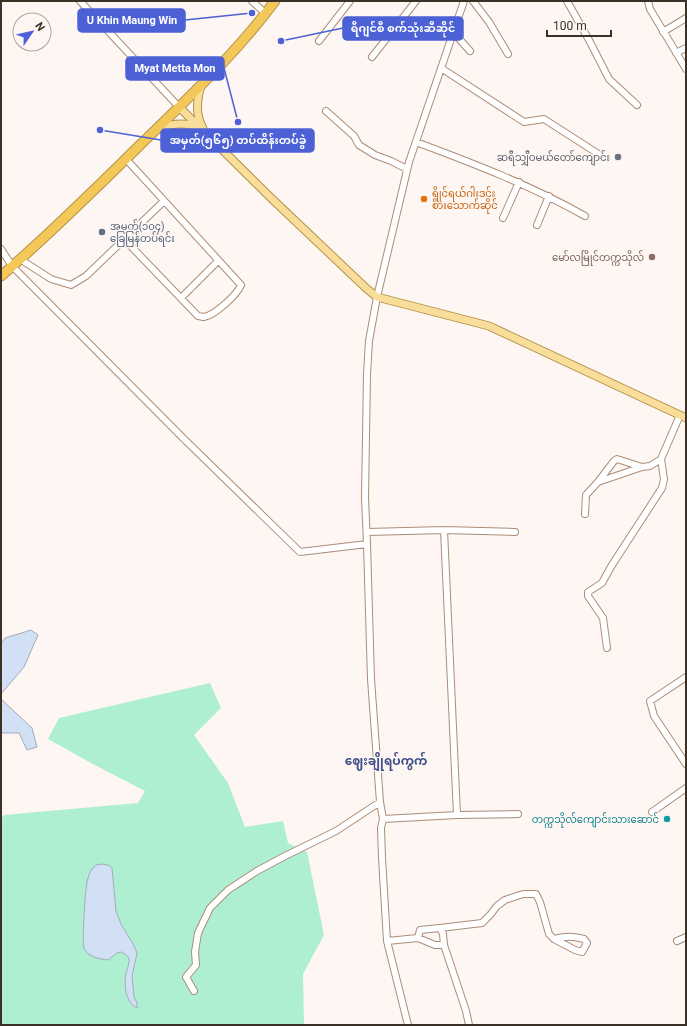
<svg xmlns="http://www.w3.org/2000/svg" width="687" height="1026" font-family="Roboto,'Noto Sans Myanmar',sans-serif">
<rect width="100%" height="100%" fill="#fdf6f2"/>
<path fill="#afefd1" d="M210,683L221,708L194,735L228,783L245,827L283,821L288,843L307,852L324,935L303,974L304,1025H1V818L4,815L138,803L145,791L91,763L48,739L59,718Z"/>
<path fill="#d1e0f5" stroke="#a5abb7" d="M31,630L38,635L24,667L1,694V644L5,638Z
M1,699L32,728L37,747L27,750L19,733H2L1,730Z
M101,864L108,865L112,868L116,911L121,924L133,944L137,953L132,976L134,997L137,1003V1008C125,1002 124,985 126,973C127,969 130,963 129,958C127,955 124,953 121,952L117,953L108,960C99,959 88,957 84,948C82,941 85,886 88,878C89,873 92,869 96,865Z"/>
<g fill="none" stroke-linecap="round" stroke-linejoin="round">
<g stroke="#ac8c77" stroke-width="8">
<path id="minor" d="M80,1L179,107
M252,1L266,14
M473,1L489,22L508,54
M567,1L589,40L609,79L637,105
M648,1L650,9L686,69
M453,32L470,51
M663,32L686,18
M319,41L350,1
M676,53L686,48
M372,57L416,1
M441,68L524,122L544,119L600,155
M326,111L354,136L359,145L375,155L391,161L407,169
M416,142C475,164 530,185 585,216
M503,218L519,182
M537,225L549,196
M124,239L198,316C200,316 202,317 204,317C215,315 237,295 241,285L126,159
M1,249L12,266L185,440L300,552L367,544
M20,259L51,279L71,285L86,276L164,201
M181,298L218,261
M598,482L642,467L650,466L661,459
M585,514L586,495L598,482L614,461L617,459L642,467
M444,530L457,815
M367,532L444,530L515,532
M607,648L603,618L588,596V592L602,583L612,565L662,488L664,479L661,459L680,415
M686,677L650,701L654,716L686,764
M652,812L686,788
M383,819L457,815L518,814
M440,928L482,923L490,915L497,906L505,900L523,894H536L540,902L549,934L554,939L575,950L582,952L587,943L584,939C571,936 567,936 554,939
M387,941L418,938L435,945H444L443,934L440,928L420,930L418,938
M677,941L686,937
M444,945L466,1011L469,1025
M194,991L186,977L196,965L195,952L198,933L210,908L228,890L257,871L285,856L336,831L380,802
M408,1025L387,941L382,858L381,828L383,819L380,802L371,679L367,544L365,498L367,374L369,341L377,297L409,162L464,1"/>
</g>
<g stroke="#b49248" stroke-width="9">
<path id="major" d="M201,86C197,99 195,115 203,128
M179,107L270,197L367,289L377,297L489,326L686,418
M158,128C171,124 186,121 198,128"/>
</g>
<g stroke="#b49248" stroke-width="11">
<path id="highway" d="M1,276C49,235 93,191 138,147C186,100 235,55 275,1"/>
</g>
<use href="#minor" stroke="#fff" stroke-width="6"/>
<use href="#major" stroke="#f8dd9b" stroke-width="7"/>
<use href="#highway" stroke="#f4c759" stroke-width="9"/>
</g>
<circle fill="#6b7280" stroke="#fdf6f2" stroke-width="1.5" cx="618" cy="157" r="4"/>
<circle fill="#e8710a" stroke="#fdf6f2" stroke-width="1.5" cx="424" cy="199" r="4"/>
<circle fill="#5c6f8a" stroke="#fdf6f2" stroke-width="1.5" cx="102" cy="232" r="4"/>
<circle fill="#8d6e63" stroke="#fdf6f2" stroke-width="1.5" cx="652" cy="257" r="4"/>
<circle fill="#0f9aa8" stroke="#fdf6f2" stroke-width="1.5" cx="667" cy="819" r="4"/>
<g text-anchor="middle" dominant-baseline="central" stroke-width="3" stroke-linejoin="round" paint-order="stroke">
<g font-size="10" fill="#5b616d" stroke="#fdf6f2" text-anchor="end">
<text x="610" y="157">ဆရီသျှီဝမယ်တော်ကျောင်း</text>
</g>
<g font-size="10" fill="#c56008" stroke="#fdf6f2" text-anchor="start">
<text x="432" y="193">ရွိုင်ရယ်ဂါးဒင်း<tspan x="432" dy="12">စားသောက်ဆိုင်</tspan></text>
</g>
<g font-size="10" fill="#4e5e75" stroke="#fdf6f2" text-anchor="start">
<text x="110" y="226">အမှတ်(၁၀၄)<tspan x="110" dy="12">ခြေမြန်တပ်ရင်း</tspan></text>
</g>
<g font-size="10" fill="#785e54" stroke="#fdf6f2" text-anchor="end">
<text x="644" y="257">မော်လမြိုင်တက္ကသိုလ်</text>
</g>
<g font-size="10" fill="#0d838f" stroke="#fdf6f2" text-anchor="end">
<text x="659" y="819">တက္ကသိုလ်ကျောင်းသားဆောင်</text>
</g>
<g font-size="12" font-weight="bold" fill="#404e8a" stroke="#fdf6f2">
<text x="386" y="761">ဈေးချိုရပ်ကွက်</text>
</g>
</g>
<path fill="none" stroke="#4d61d6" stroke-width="1.5" d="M252 13L185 20M281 41L343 28M238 122L224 68M100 130L161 140"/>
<g fill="#4d61d6" stroke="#fdf6f2" stroke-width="1.5">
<circle cx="252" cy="13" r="4"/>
<circle cx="281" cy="41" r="4"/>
<circle cx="238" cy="122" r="4"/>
<circle cx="100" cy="130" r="4"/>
</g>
<g fill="#4d61d6" stroke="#4d61d6" stroke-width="1.5">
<rect x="78" y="9" width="107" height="23" rx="4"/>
<rect x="343" y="17" width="120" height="23" rx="4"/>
<rect x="126" y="57" width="98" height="23" rx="4"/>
<rect x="161" y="129" width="153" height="23" rx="4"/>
</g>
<g font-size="11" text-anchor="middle" font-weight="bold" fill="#fff">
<text x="132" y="24">U Khin Maung Win</text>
<text x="403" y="32">ရီဂျင်စီ စက်သုံးဆီဆိုင်</text>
<text x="175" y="72">Myat Metta Mon</text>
<text x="238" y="144">အမှတ်(၅၆၅) တပ်ထိန်းတပ်ခွဲ</text>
</g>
<rect width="687" height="1026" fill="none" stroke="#3d3027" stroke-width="4"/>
<g transform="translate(32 32) rotate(56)"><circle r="19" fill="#fdf6f2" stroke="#b0a7a1"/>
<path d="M0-3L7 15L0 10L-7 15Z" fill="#4d61d6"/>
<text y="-6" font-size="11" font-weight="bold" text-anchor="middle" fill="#3d3027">N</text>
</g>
<path d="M547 30v6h64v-6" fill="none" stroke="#3d3027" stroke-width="2"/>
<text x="553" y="30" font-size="12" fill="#3d3027" stroke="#fdf6f2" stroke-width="3" paint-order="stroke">100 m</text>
</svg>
